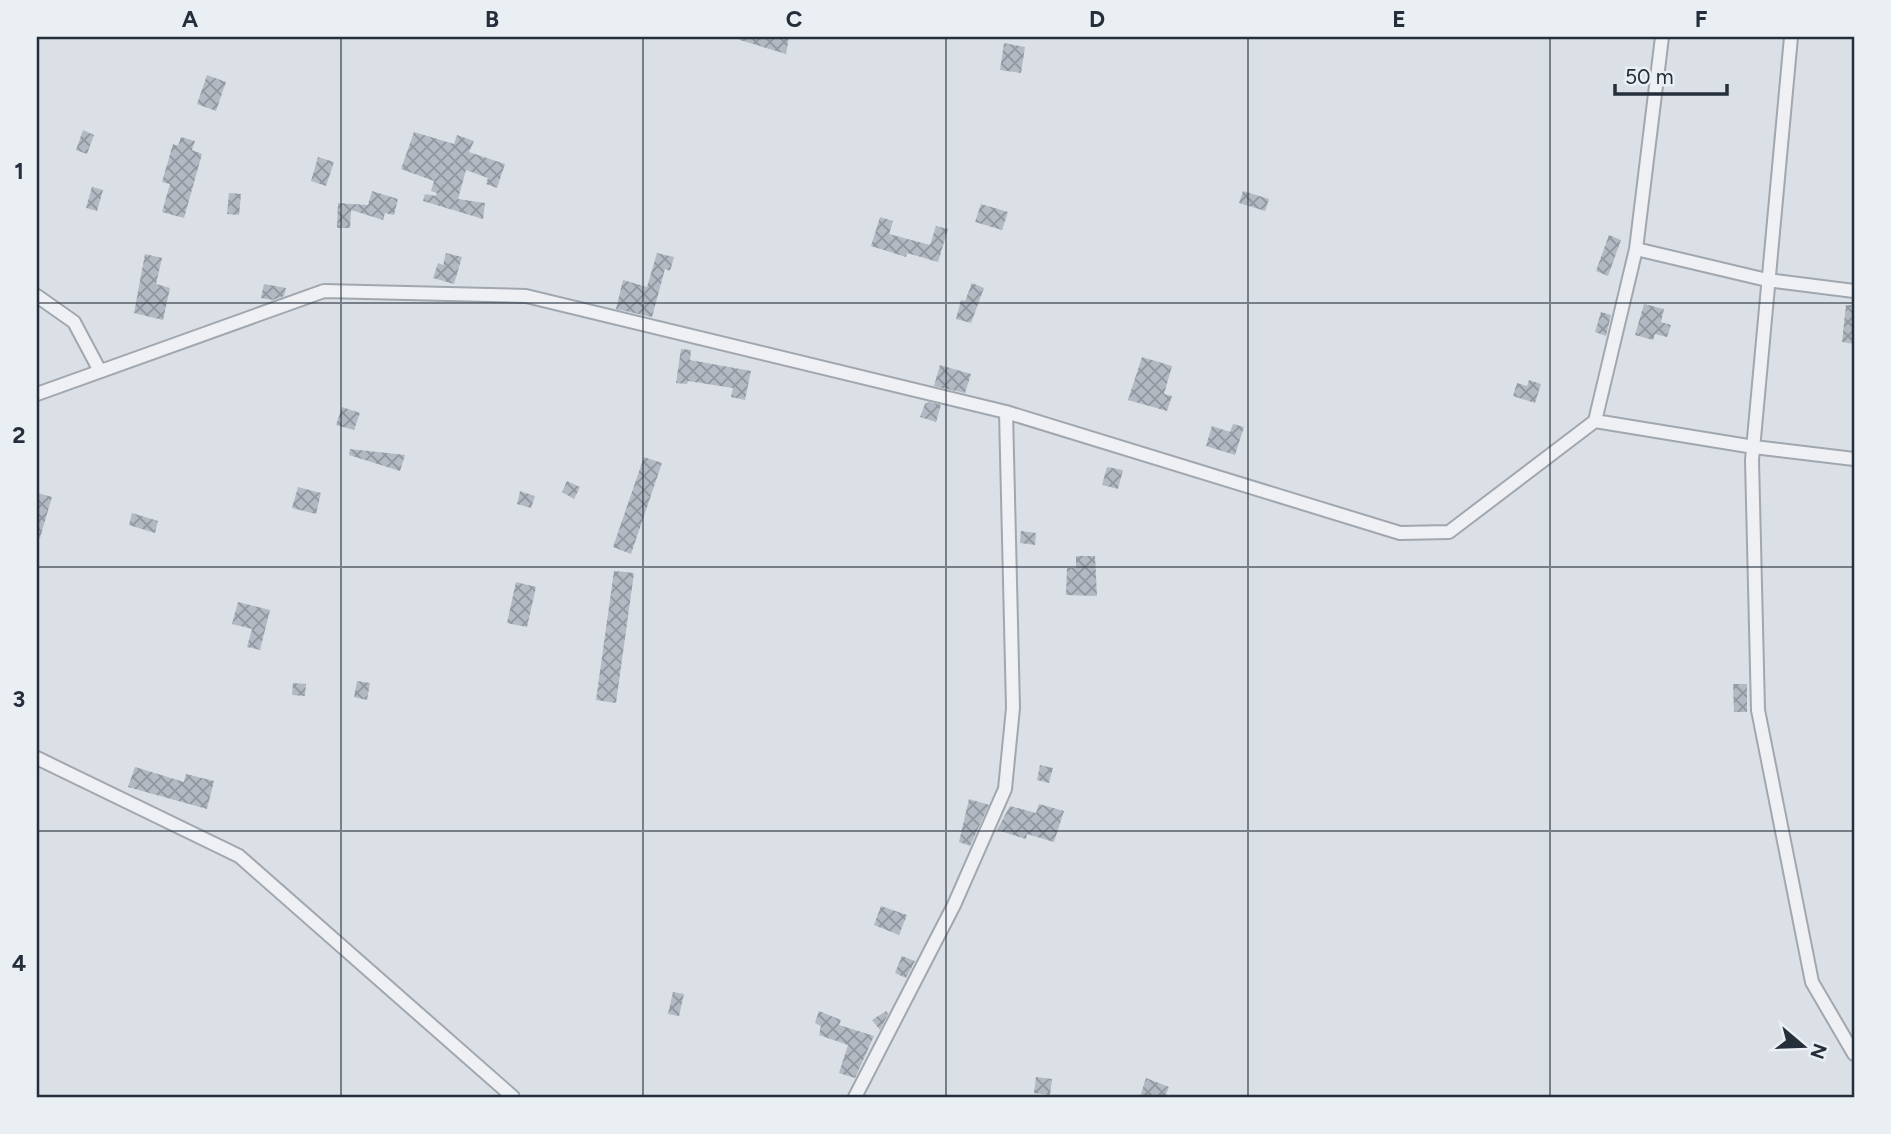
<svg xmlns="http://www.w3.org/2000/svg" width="1891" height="1134" font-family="Figtree,sans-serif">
<defs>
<pattern id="building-cross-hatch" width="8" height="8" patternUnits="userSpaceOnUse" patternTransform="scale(1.75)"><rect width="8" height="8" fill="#b3b9c2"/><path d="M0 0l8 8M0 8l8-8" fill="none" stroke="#91979f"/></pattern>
</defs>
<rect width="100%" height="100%" fill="#dbe0e6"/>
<path fill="url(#building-cross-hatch)" d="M741,37H789L786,54L740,40Z
M1004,43L1025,47L1021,73L1000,70Z
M207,75L226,82L216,111L197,104Z
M83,130L94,135L87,154L76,150Z
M414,132L454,144L457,135L474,141L469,152L505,164L497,188L486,184L488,178L466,170L458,199L485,203L483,219L423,201L425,194L436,196L437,193L431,191L434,181L401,169Z
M181,137L195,141L192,150L202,154L184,218L162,212L170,184L162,182L173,144L178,146Z
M318,157L334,162L326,186L311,181Z
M92,187L103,190L97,211L86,208Z
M372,191L398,199L394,215L385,213L383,220L351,210L350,228H337L338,203L368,205Z
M1243,191L1269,199L1265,211L1239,203Z
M229,193L241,194L239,215L227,214Z
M981,204L1008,212L1002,230L975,222Z
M880,217L893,221L889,234L930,245L936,226L948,229L938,262L907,253L906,257L871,246Z
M1609,235L1621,240L1608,276L1596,271Z
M446,253L462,257L454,284L433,278L438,263L443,265Z
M657,253L674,257L670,271L665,269L652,317L616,309L623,280L647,287Z
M145,254L162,258L156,284L170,288L163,320L134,313Z
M972,283L984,288L971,323L956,319L961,300L965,301Z
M264,284L286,288L284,296L273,300L261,298Z
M1644,304L1664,309L1661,322L1671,325L1667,337L1655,334L1653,340L1635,335Z
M1846,305H1854V344L1842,342Z
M1601,312L1611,315L1606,336L1595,332Z
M681,349L691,350L690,360L751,371L745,400L731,397L733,388L688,381L687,384L676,383Z
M1142,357L1172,366L1164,394L1172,396L1167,411L1128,400Z
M940,365L971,374L965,393L934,386Z
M1529,380L1541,384L1535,403L1513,396L1517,383L1527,386Z
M929,402L941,405L936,422L920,417L925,404Z
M342,407L360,413L354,430L336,425Z
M1233,424L1244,427L1235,455L1206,446L1212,426L1230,432Z
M350,449L405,455L400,471L349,455Z
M644,457L662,463L631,554L613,547Z
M1107,467L1123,470L1118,489L1102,485Z
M567,481L580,487L574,499L562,492Z
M298,487L321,493L316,514L292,508Z
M520,491L535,496L531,508L517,504Z
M37,493L52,497L40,538H37Z
M132,513L158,521L155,533L129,525Z
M1021,531L1036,533L1035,545L1020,543Z
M1076,556H1095L1097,596L1066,595L1067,568H1076Z
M614,571L634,573L616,703L596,700Z
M516,582L536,587L527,627L507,623Z
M238,602L270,610L260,650L247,647L252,629L232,624Z
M357,681L370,683L367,700L354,697Z
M293,683L306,684L305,696L292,695Z
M1733,684H1747V712H1734Z
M1040,765L1053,768L1049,783L1037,780Z
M135,767L184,782L186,774L214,781L207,809L128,787Z
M969,799L989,805L970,846L959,842Z
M1039,804L1064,811L1054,842L1027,834L1026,839L997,830L1010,806L1036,813Z
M881,906L907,915L899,935L874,925Z
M902,956L915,961L906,978L895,973Z
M673,992L684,994L679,1016L668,1014Z
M819,1011L841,1020L839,1025L874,1036L855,1078L839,1073L848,1045L819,1035L821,1026L815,1023Z
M886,1011L888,1014L880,1030L872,1020Z
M1036,1077L1052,1079L1050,1095L1034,1093Z
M1146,1078L1169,1087L1165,1097H1140Z"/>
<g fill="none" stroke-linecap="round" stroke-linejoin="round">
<g stroke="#a1a7af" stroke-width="16">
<path id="street" d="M1791,37L1752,460L1758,710L1812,982L1854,1054
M1636,249L1662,37
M37,296L74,322L100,371
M37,394L324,291L526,296L1006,412L1400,533L1449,532L1595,421L1636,249L1767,280L1854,291
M1595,421L1754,447L1854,459
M37,758L239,856L513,1097
M855,1097L954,905L1005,789L1013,708L1006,412"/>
</g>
<use href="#street" stroke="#eef0f4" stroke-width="12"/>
</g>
<path fill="none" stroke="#252e3b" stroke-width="2" stroke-opacity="0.55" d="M341,37V1097M643,37V1097M946,37V1097M1248,37V1097M1550,37V1097M37,303H1854M37,567H1854M37,831H1854"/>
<rect width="1891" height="1134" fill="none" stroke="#eaeff4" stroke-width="77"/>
<g transform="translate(1803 1046) rotate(109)" stroke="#eaeff4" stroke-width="5" paint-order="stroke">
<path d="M0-5L12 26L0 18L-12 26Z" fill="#252e3b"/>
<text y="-10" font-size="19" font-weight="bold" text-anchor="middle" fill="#252e3b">N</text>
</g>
<path d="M1615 84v10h112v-10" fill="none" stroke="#252e3b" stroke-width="3.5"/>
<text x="1625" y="84" font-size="21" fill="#252e3b" stroke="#eaeff4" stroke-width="5" paint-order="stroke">50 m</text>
<rect x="38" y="38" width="1815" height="1058" fill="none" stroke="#252e3b" stroke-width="2.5"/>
<g font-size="23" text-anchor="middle" font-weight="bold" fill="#252e3b">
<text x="190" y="27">A</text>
<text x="492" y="27">B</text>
<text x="794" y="27">C</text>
<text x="1097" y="27">D</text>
<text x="1399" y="27">E</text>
<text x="1701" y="27">F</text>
<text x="19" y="179">1</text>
<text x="19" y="443">2</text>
<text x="19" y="707">3</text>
<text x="19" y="971">4</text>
</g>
</svg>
